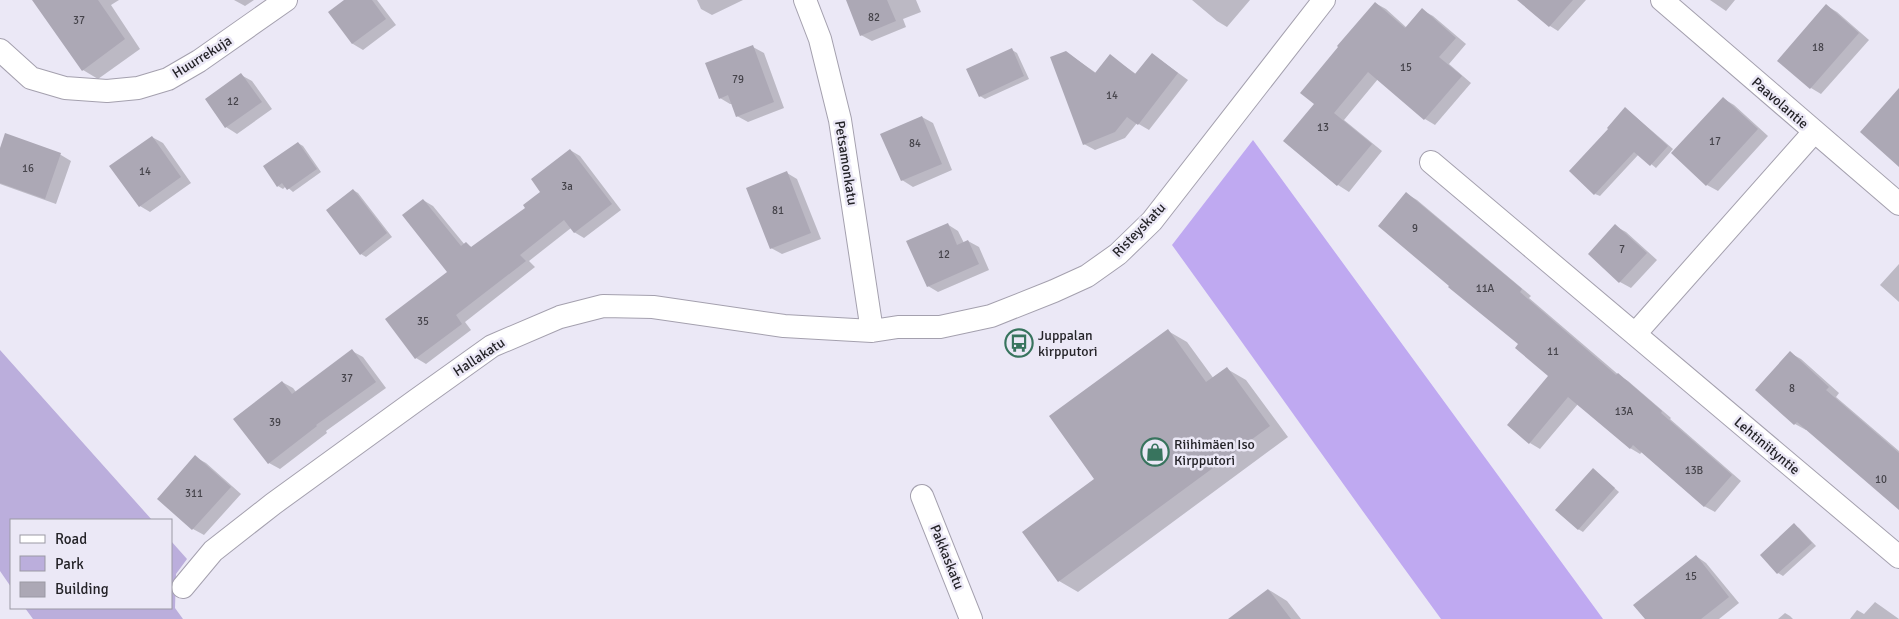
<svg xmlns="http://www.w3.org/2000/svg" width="1899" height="619" font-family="Signika,sans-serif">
<rect width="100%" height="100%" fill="#ebe8f6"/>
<path fill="#bbaedc" d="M0,350L152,520H11V587L0,571Z
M171,541L187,559L176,574L175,608L183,619H33L25,608H171Z"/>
<path fill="#bfa9f1" d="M1253,140L1603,619H1441C1350,495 1262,369 1172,245Z"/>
<path fill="#0003" d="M33,0H119L111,5L140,49L98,79L83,70Z
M234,0H254L245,6Z
M346,0H377L396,25L363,50L353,44L329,12Z
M697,0H743L712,15L701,9Z
M847,0H916L921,12L903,19L906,27L872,41L861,35Z
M1192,0H1250L1227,27L1217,21Z
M1519,0H1586L1558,31L1550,26Z
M1710,0H1735L1726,11Z
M1375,3L1386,9L1407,28L1422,10L1433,16L1466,44L1449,64L1471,83L1435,125L1425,119L1378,79L1344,120L1382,151L1349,192L1338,185L1285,141L1316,104Z
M1827,6L1837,12L1869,40L1821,94L1811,88Z
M753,47L764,53L784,108L748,122L737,116L732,104H730L720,98Z
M1012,50L1017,53L1029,79L985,99L980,96Z
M1066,52L1096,73L1110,56L1136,74L1152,54L1188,80L1149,130L1137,123L1125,138L1095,150L1084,144Z
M241,75L252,81L272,109L237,134L226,127L207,100Z
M1724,99L1734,105L1768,136L1718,191L1707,185Z
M1630,112L1673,149L1656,168L1639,154L1600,196L1595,194Z
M922,117L933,123L952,170L913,187L902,180Z
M6,135L61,155L71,161L56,204L0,184V152Z
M152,137L163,143L191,183L150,212L140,206Z
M298,143L303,146L321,172L293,192L286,186L283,189L278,186Z
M570,150L580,156L621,210L584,238L574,232L571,228L529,261L535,267L465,322L471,330L426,364L416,358L448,272L423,200L433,206L465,245L466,244L473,248L527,208L542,192Z
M787,173L797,179L821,239L782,254L771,248Z
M353,190L358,193L392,237L366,257L361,254Z
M1407,194L1417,200L1531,296L1529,298L1620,376L1628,381L1671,418L1670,419L1741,481L1715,512L1704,506L1642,452L1640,454L1630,448L1578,404L1540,449L1530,443L1550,376L1520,344Z
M947,224L958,231L964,243L968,241L979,247L989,270L938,292L928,286Z
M1615,226L1626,232L1657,260L1631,288L1620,282L1590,254Z
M1899,264V302L1880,285Z
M1168,331L1187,342L1214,379L1227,369L1246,380L1288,437L1078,592L1059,581L1096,479Z
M352,351L363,357L386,388L326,431L327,433L280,469L269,463L282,382L293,388L296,392Z
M1790,353L1801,359L1839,393L1836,397L1899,451V508L1807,429L1806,430L1795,424L1757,390Z
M195,457L206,463L241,494L204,535L193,529L159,498Z
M1593,469L1619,492L1583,532L1578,529Z
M1794,525L1799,528L1816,546L1783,576L1778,573L1761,555Z
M1696,556L1706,563L1739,603L1719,619H1646Z
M1269,590L1287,601L1301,619H1230Z
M1875,602L1899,619H1850L1857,610L1864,614Z
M1785,613L1790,616L1793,619H1778Z"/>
<path fill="#aca8b5" d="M32,0H98L125,39L82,71Z
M344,0H372L386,19L352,44L328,12Z
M846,0H887L896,21L860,36Z
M1517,0H1573L1549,27Z
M1375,2L1405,28L1422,8L1456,38L1439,57L1462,76L1424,120L1368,72L1334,113L1372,144L1337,186L1283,141L1314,104L1300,93L1338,47L1337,46Z
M1826,4L1859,33L1810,89L1777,61Z
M753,45L774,102L736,117L728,95L719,99L705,63Z
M1012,48L1024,76L979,97L966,69Z
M1066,51L1095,73L1110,54L1135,74L1152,53L1178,73L1138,125L1127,117L1115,132L1083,145L1050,57Z
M241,73L262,102L225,128L205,99Z
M1899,88V167L1860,132Z
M1723,97L1758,129L1706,186L1671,153Z
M1625,107L1668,146L1650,166L1634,152L1594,195L1569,171L1608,129L1607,128Z
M922,116L942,164L901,181L880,134Z
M5,133L61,153L45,199L0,183V148Z
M152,136L181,177L139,207L109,166Z
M298,142L317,169L287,190L282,183L277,187L263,166Z
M570,149L612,204L574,233L564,220L520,255L526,261L456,315L462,324L415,359L385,319L447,272L402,215L423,199L461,246L466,242L471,247L525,208L523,205L540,192L531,179Z
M787,171L811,233L770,249L746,188Z
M353,189L387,233L360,255L326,210Z
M1406,192L1522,289L1520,292L1616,375L1618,373L1662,411L1661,413L1732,475L1704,507L1633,445L1630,449L1568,397L1529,444L1507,425L1548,376L1515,348L1518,344L1448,287L1449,286L1378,226Z
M948,223L957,245L968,240L979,264L927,287L906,241Z
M1615,224L1647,253L1619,283L1588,254Z
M1168,329L1206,382L1227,367L1270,426L1058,582L1022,532L1094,479L1049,416Z
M352,349L376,382L316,425L317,426L268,464L233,419L282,381L292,394Z
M1790,351L1829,387L1826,390L1899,453V510L1797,422L1794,425L1755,390Z
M195,455L231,487L192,530L157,499Z
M1593,468L1615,488L1578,530L1555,510Z
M1794,523L1812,543L1777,574L1760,555Z
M1696,555L1729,597L1701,619H1645L1633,605Z
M1268,589L1291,619H1228Z"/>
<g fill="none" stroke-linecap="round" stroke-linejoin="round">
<g stroke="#a4a0ae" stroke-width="24">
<path id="street" d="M805,0L820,39L840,120L872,331
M1662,0L1899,204
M0,50L31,78L65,88L107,91L138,88L168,79L199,61L286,0
M1431,162L1899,557
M1635,334L1814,132
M922,496L971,619
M183,587L213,551L273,504L415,401L492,346L560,317L603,306L653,307L784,326L872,331L898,327H940L991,316L1054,291L1087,276L1118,254L1152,221L1324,0"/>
</g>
<use href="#street" stroke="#fff" stroke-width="22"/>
</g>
<defs>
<g id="bus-ring" transform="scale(1.4375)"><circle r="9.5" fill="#ebe8f6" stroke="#38745e" stroke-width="1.5"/><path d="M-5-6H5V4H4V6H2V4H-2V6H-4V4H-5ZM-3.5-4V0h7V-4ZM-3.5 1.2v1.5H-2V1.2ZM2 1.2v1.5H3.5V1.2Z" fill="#38745e"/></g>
<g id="shop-ring" transform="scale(1.4375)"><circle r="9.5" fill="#ebe8f6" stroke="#38745e" stroke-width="1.5"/><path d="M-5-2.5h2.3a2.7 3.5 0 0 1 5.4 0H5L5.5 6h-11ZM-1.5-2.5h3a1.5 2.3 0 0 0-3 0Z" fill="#38745e"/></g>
</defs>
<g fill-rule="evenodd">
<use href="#bus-ring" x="1019" y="343"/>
<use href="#shop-ring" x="1155" y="452"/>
</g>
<g text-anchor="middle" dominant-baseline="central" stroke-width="5" stroke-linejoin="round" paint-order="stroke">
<g font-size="11" fill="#46444b">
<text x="874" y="17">82</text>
<text x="79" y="20">37</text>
<text x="1818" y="47">18</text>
<text x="1406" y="67">15</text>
<text x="738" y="79">79</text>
<text x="1112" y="95">14</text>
<text x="233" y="101">12</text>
<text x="1323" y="127">13</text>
<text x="1715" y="141">17</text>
<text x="915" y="143">84</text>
<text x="28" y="168">16</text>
<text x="145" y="171">14</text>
<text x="567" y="186">3a</text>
<text x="778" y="210">81</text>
<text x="1415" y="228">9</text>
<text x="1622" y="249">7</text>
<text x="944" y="254">12</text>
<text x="1485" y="288">11A</text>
<text x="423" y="321">35</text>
<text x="1553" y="351">11</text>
<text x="347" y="378">37</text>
<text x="1792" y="388">8</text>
<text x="1624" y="411">13A</text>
<text x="275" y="422">39</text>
<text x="1694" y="470">13B</text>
<text x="1881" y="479">10</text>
<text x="194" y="493">311</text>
<text x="1691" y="576">15</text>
</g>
<g font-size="14" fill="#242328" stroke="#ebe8f6">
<text transform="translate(202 57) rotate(-32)">Huurrekuja</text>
<text transform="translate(1780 103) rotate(41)">Paavolantie</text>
<text transform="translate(846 163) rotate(81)">Petsamonkatu</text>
<text transform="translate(1139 230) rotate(-46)">Risteyskatu</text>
<text transform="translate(479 357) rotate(-33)">Hallakatu</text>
<text transform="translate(1767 446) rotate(40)">Lehtiniityntie</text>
<text transform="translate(947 557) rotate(68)">Pakkaskatu</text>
</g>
<g font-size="14" fill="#242328" stroke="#ebe8f6" text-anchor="start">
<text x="1038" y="335">Juppalan<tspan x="1038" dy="16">kirpputori</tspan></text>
<text x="1174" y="444">Riihimäen Iso<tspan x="1174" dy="16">Kirpputori</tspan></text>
</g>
</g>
<rect x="10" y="519" width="162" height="90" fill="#ebe8f6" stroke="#9b99a4"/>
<rect x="20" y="535" width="25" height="8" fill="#ffffff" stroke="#9b99a4"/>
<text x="55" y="544" font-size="15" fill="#242328">Road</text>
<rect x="20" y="556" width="25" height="15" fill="#bbaedc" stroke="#9b99a4"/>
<text x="55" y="569" font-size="15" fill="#242328">Park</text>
<rect x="20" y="582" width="25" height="15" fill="#aca8b5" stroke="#9b99a4"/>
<text x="55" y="594" font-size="15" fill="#242328">Building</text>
</svg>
